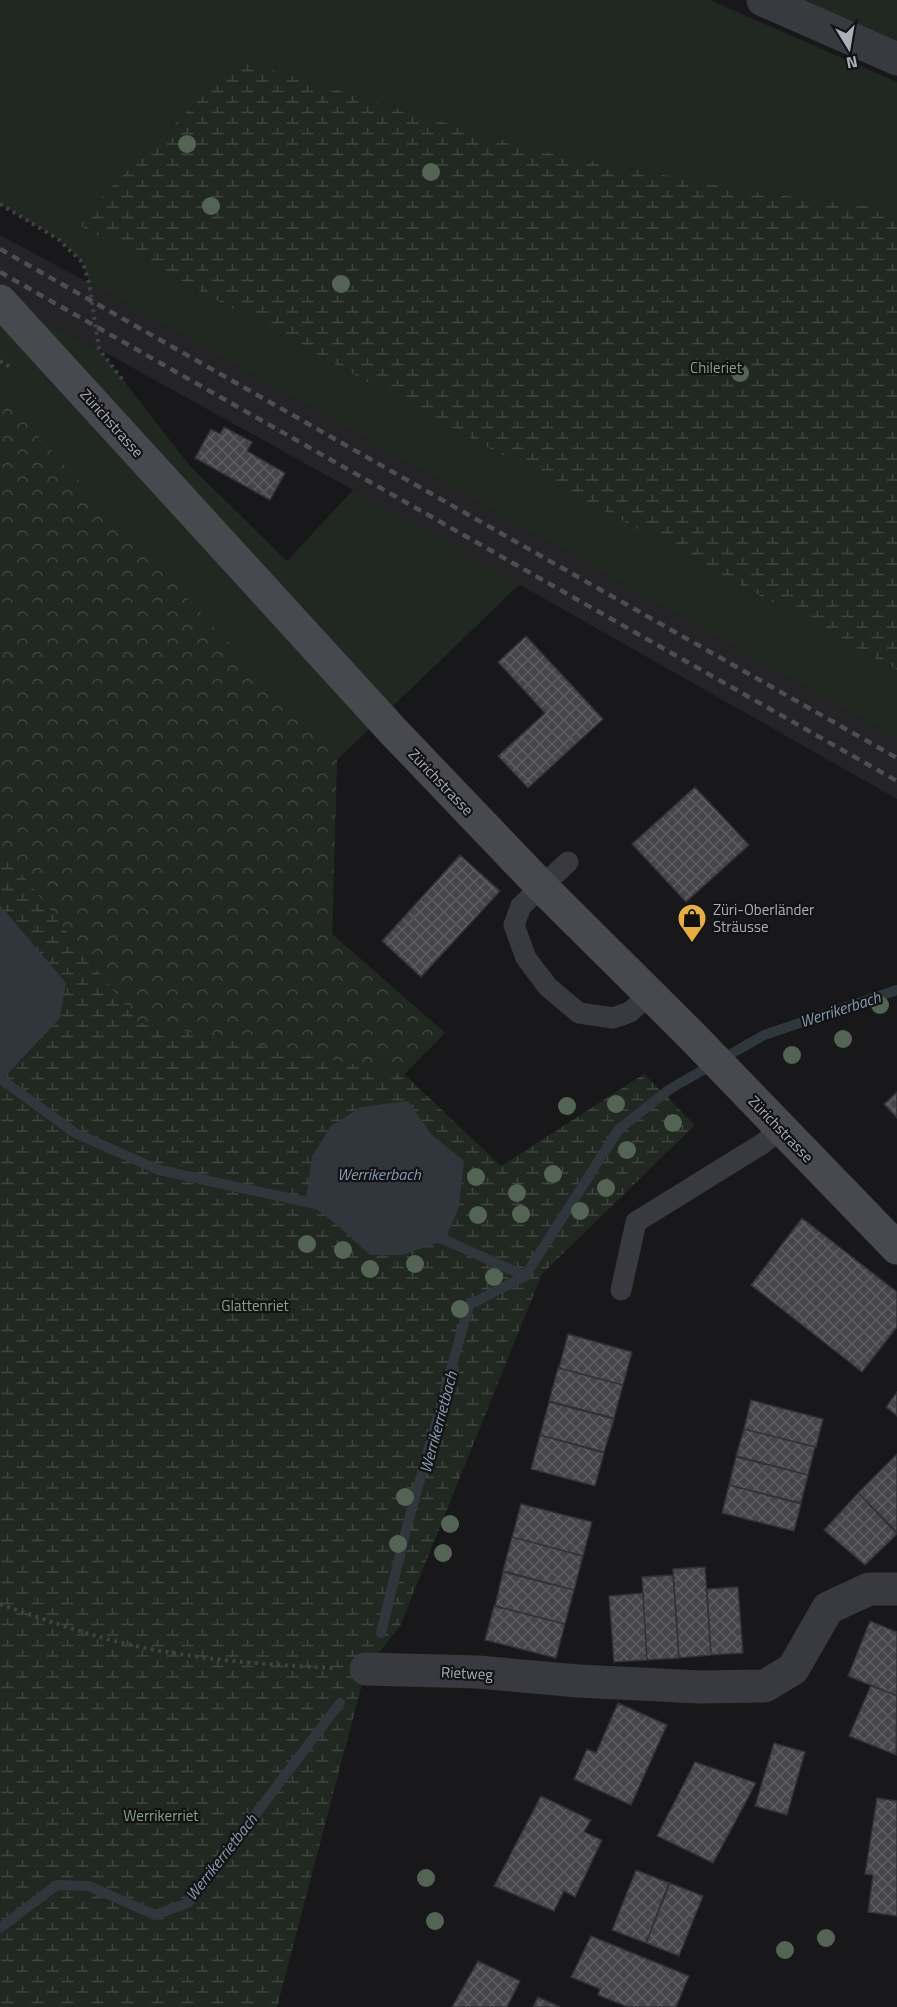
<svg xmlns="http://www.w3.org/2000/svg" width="897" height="2007" font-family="'Titillium Web',sans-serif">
<defs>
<pattern id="wetland-marsh" width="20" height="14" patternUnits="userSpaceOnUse" patternTransform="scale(1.5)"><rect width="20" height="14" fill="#202821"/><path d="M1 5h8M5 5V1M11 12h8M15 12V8" fill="none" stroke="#3e453f"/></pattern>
<pattern id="park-crowns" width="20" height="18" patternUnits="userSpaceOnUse" patternTransform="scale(1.5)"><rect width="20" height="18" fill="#202821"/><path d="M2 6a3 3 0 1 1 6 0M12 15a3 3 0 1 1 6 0" fill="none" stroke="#3e453f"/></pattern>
<pattern id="building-cross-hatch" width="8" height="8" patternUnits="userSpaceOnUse" patternTransform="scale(1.5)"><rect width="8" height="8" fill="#45454a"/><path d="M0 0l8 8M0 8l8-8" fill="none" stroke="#5d5d62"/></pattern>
</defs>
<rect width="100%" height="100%" fill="#18181a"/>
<path fill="#242427" d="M0,235L89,283L897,739V799L353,490L99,349L0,298Z"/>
<path fill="#202821" d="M0,0H710L897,82V210L746,191L535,150L239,60L75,223L897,670V739L89,283L83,263L58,239L0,204Z
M800,0H897V42Z
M0,298L99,349L190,466L287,561L353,490L520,584L337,760L332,934L445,1033L404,1074L361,1107L0,905Z"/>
<path fill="url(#wetland-marsh)" d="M239,60L535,150L746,191L897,210V670L75,223Z
M0,846L138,1022L404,1074L501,1166L644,1074L695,1125L542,1274L400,1626L366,1669L277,2007H0Z"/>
<path fill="url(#park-crowns)" d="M0,395L337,760L332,934L445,1033L404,1074L138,1022L0,846Z"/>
<path fill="#2f373d" d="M0,905L66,983L60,1018L2,1080H0Z
M408,1101L431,1134L464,1161L459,1207L445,1240L403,1255H370L336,1224L306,1201L312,1156L331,1126L361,1107Z"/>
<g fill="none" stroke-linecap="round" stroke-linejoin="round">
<path stroke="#2f373d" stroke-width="10" d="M0,1077L2,1080L75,1133L159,1170L320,1205
M433,1237L445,1240L525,1276
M381,1633L407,1526L469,1305L525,1276L619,1129L670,1089L764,1035L897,990
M0,1928L57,1885L89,1886L155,1915L188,1903L340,1703"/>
</g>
<path fill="url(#building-cross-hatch)" stroke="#323236" stroke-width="1.5" d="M224,427L252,442L247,451L285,473L270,500L195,458L211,429L220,434Z
M526,636L603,719L528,788L498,756L545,713L498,662Z
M695,787L749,845L686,902L632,844Z
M460,855L500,891L421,977L382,941Z
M897,1092V1118L884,1104Z
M802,1218L897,1292V1327L862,1372L751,1285Z
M568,1334L632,1352L623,1385L559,1368Z
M558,1368L623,1385L614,1418L549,1401Z
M897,1392V1416L886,1407Z
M751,1400L823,1419L816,1447L744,1429Z
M549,1402L614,1419L604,1452L540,1435Z
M744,1429L815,1447L808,1475L736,1456Z
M540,1435L604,1453L595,1486L531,1469Z
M897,1454V1532L858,1493Z
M736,1457L808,1475L801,1503L729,1485Z
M729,1485L801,1504L794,1531L722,1513Z
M858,1493L897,1534L865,1565L824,1530Z
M521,1504L592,1522L583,1556L512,1537Z
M512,1537L583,1556L574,1590L503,1571Z
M705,1567L711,1655L679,1658L673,1569Z
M503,1572L574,1590L565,1624L495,1606Z
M673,1575L679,1658L647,1660L642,1577Z
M738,1587L743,1653L711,1655L707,1589Z
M643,1593L647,1660L614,1662L609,1596Z
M494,1606L565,1624L556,1658L485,1640Z
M870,1621L897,1632V1696L848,1676Z
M871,1685L897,1696L896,1755L849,1736Z
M618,1703L667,1725L631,1805L574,1779L587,1749L596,1753Z
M774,1743L805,1752L787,1815L755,1806Z
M695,1762L756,1783L713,1863L657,1836Z
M541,1796L591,1820L584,1832L602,1840L575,1897L564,1891L554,1911L494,1886Z
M877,1798L897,1801V1916L868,1912L873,1875L865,1874Z
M636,1870L669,1883L646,1943L612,1930Z
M670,1883L703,1896L679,1956L646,1943Z
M591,1936L689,1976L676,2007H628L598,1995L600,1989L571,1977Z
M478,1961L520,1981L507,2007H452Z
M538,1997L560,2007H533Z"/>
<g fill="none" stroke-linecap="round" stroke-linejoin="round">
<path stroke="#3f4146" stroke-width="4" stroke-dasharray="3 4.5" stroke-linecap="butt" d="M0,204L58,239L83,263L89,283L99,349L125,383
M0,361L12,368
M0,1604C45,1620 90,1636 136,1646C201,1660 267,1665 333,1668"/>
<path stroke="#393a3f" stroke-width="21" d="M568,862L521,906L514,925L526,958L548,987L579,1013L613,1018L630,1012L650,994
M621,1290L636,1222L762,1144L780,1129"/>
<path stroke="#393a3f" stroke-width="33" d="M763,0L897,59
M366,1669L478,1672L578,1681L700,1687L765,1686L793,1669L828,1608L869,1589H897"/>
<path stroke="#47494f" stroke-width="33" d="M0,301L392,730L542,887L692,1036L897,1248"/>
<path stroke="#4c4e54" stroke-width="4.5" stroke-dasharray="8 6" stroke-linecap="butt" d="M0,249L897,758
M0,272L897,781"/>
</g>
<g fill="#536455">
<circle cx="187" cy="144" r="9"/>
<circle cx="431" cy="172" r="9"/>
<circle cx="211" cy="206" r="9"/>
<circle cx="341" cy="284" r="9"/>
<circle cx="740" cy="373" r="9"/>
<circle cx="880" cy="1005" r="9"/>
<circle cx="843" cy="1039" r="9"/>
<circle cx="792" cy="1055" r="9"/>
<circle cx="616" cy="1104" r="9"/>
<circle cx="567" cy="1106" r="9"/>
<circle cx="673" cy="1123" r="9"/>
<circle cx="627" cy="1150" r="9"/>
<circle cx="553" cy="1174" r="9"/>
<circle cx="476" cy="1177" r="9"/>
<circle cx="606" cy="1188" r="9"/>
<circle cx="517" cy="1193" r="9"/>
<circle cx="580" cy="1211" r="9"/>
<circle cx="521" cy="1214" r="9"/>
<circle cx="478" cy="1215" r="9"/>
<circle cx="307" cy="1244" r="9"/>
<circle cx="343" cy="1250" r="9"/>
<circle cx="415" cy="1264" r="9"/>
<circle cx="370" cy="1269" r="9"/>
<circle cx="494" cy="1277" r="9"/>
<circle cx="460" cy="1309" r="9"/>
<circle cx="405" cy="1497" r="9"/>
<circle cx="450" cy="1524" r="9"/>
<circle cx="398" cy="1544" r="9"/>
<circle cx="443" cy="1553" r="9"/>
<circle cx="426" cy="1878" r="9"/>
<circle cx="435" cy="1921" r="9"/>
<circle cx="826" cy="1938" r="9"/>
<circle cx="785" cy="1950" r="9"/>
</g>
<defs>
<g id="shop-pin" transform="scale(1.5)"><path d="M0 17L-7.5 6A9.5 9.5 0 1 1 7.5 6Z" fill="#e6af44" stroke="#131315"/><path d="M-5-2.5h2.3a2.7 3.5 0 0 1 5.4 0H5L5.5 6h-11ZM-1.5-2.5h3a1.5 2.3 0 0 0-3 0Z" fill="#111"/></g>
</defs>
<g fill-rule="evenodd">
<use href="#shop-pin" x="692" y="918"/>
</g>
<g text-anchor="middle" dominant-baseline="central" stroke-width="4.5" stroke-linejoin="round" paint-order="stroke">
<g font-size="15" fill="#84a285" stroke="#131315">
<text x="716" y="367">Chileriet</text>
<text x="255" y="1305">Glattenriet</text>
<text x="161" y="1815">Werrikerriet</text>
</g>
<g font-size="15" fill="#abafb9" stroke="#131315">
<text transform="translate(112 423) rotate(48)">Zürichstrasse</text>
<text transform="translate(441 782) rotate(46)">Zürichstrasse</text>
<text transform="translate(781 1129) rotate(46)">Zürichstrasse</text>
<text transform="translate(467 1673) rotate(3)">Rietweg</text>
</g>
<g font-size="15" fill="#abafb9" stroke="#131315" text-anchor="start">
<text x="713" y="909">Züri-Oberländer<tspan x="713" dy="17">Sträusse</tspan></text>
</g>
<g font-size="16" font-style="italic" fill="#859db1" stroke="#131315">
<text transform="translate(840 1009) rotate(-18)">Werrikerbach</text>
<text x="379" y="1174">Werrikerbach</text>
<text transform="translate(438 1422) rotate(-75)">Werrikerrietbach</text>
<text transform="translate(221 1857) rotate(-52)">Werrikerrietbach</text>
</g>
</g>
<g transform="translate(849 48) rotate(169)" stroke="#131315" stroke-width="4.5" paint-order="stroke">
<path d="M0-4.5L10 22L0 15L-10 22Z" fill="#abafb9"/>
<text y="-9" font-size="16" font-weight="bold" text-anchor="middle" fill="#abafb9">N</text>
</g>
</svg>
